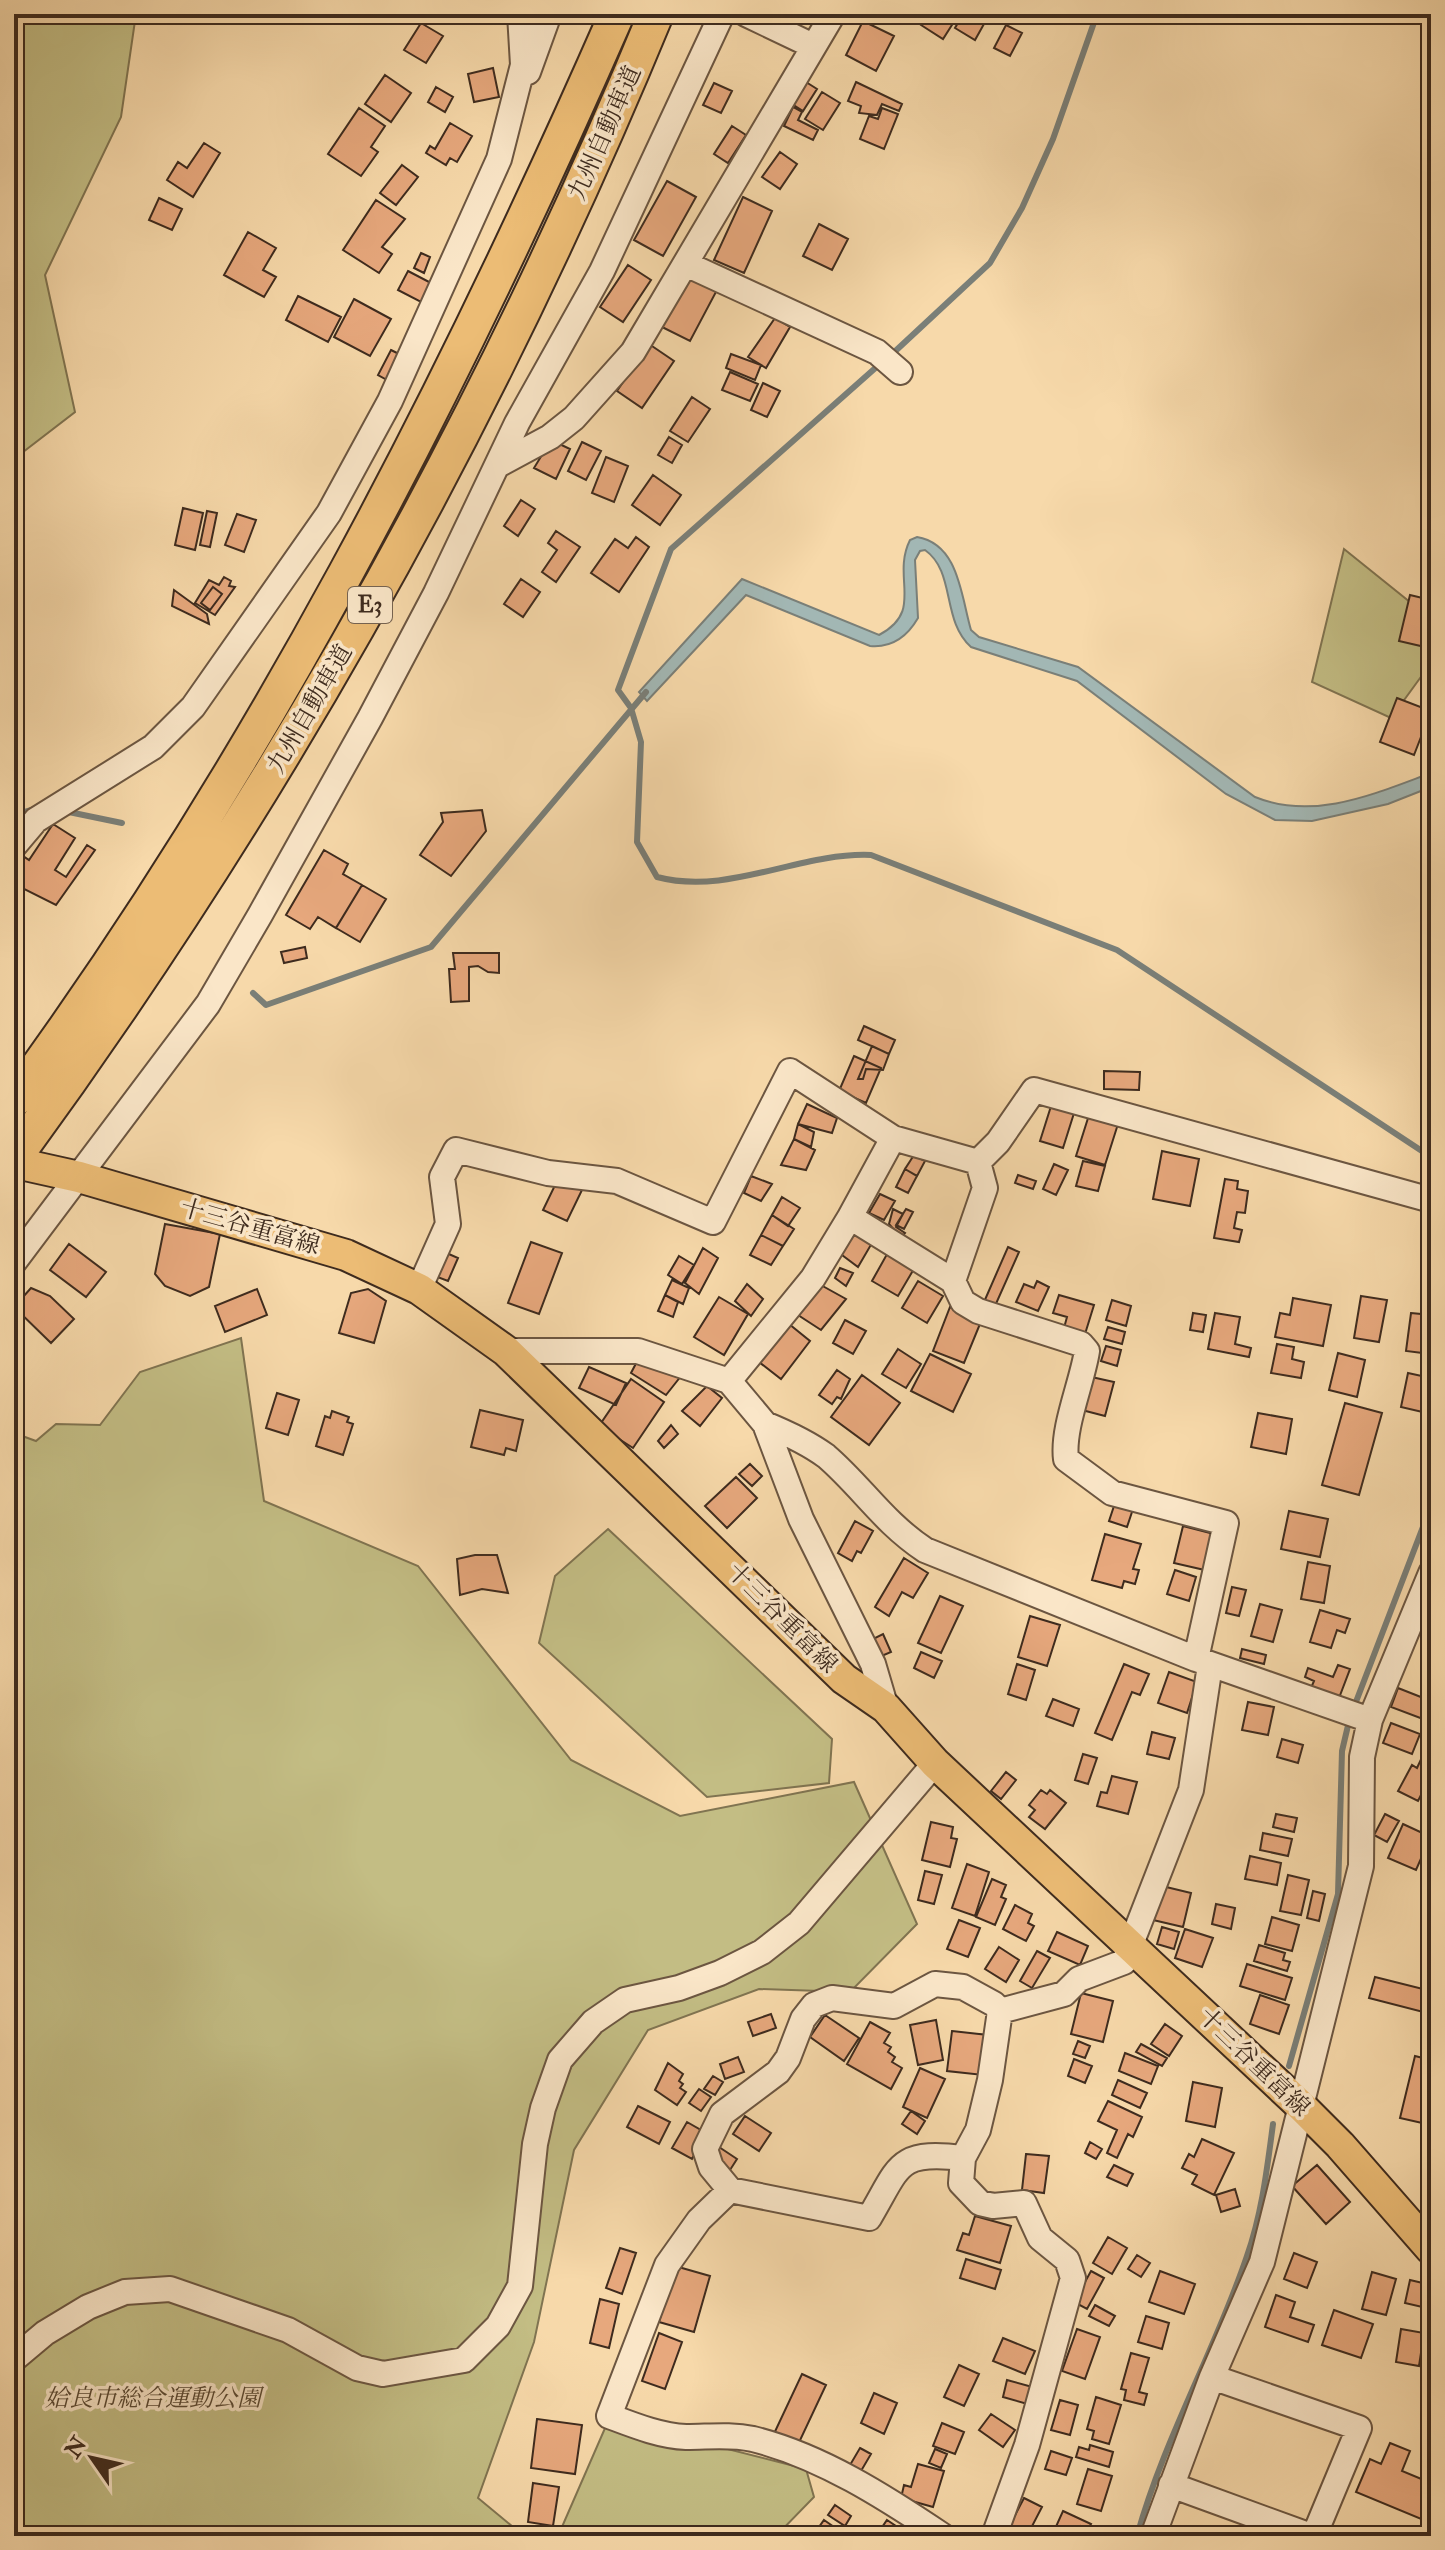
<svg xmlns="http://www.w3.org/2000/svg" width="1445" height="2550" font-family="'IM FELL Double Pica','Noto Serif JP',serif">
<rect width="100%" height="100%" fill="#f7d9aa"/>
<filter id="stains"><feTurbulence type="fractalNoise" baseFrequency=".0025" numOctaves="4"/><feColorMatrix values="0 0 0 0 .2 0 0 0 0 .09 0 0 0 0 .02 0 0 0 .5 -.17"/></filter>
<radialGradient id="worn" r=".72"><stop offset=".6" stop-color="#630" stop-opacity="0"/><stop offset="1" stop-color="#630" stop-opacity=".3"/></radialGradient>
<path fill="#c3bd84" stroke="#807451" stroke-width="2" d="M14,14H136L121,117L45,275L75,412L14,459Z
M1344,549L1431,619V663L1391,718L1312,682Z
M241,1338L264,1501L418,1566L571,1760L680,1816L854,1782L917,1924L850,1992L759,1989L648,2030L574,2150L534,2342L478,2498L524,2536H14V1433L36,1441L56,1424L100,1425L140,1372Z
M608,1529L832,1739L829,1783L707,1797L539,1643L555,1576Z
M609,2419L806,2469L814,2497L776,2536H558Z"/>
<path fill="#a2b7b4" stroke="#7a7f78" stroke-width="2" d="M917,537C959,544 961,596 971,630L979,637L1078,667L1255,797C1314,821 1374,794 1431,773V787L1388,804L1312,821L1275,820L1226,794L1077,681L971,647C941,620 956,572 925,550L920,551L915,560L918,618C907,637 892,648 870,646L746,595L647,701L639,692L742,579L879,635C925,611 891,578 910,540Z"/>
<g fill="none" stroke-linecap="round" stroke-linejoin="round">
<path stroke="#7a7f78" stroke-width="6" d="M890,356L990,263L1022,208L1053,139L1097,14
M881,363L671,549L618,690L631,708L641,742L637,842L657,877C729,896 799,852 871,855L1117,950L1431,1157
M64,811L122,823
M14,815L34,809
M253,993L266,1005L431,947L646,692
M1354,1707L1431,1506
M1289,2066L1338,1894L1342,1751L1350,1717
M1137,2536C1164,2439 1215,2351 1247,2256C1262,2213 1267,2169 1273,2124"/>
</g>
<path fill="#e7a87d" stroke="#3e2b1e" stroke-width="2" d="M927,14L940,18L942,14L957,17L943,39L921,25Z
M963,14L989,15L975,40L955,28Z
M863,21L894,36L876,71L846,55Z
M421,23L443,36L426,63L404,50Z
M1006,25L1022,33L1010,56L994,48Z
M493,68L499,97L474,102L468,74Z
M385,75L411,93L391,122L365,104Z
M806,82L817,89L803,111L792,104Z
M856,82L902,104L899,111L882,104L877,115L859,113L861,106L848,101Z
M714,83L732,91L721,113L703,105Z
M436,87L453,97L445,112L428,102Z
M822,92L840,103L823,130L805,119Z
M793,107L802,112L798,120L818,130L813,140L784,126Z
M359,108L385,126L371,147L378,152L361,176L328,154Z
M882,108L898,114L884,149L860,139L869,116L878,119Z
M450,123L472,136L457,162L450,158L446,165L426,153L430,146L435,149Z
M732,126L746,135L728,163L714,154Z
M204,143L220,153L193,197L167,180L178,162L187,168Z
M780,152L797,164L780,189L762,177Z
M402,165L418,177L396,205L380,193Z
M667,181L696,197L663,256L634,240Z
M743,197L772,211L744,273L714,260Z
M159,198L182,209L172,230L149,220Z
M376,200L405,219L382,247L392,254L379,273L343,250Z
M819,224L848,239L832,270L803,256Z
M248,232L276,248L263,270L276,277L264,297L224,275Z
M421,253L430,257L424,273L414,268Z
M628,265L651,280L623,322L600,307Z
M408,271L431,283L421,302L398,290Z
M688,275L717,290L690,341L662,327Z
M298,296L341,317L328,342L286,320Z
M354,299L391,319L370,356L334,337Z
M775,318L790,327L766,368L748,357Z
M649,344L674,361L642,408L617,391Z
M391,350L401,355L387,380L378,375Z
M731,354L761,365L755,380L726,368Z
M730,372L758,384L750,401L722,390Z
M763,383L780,391L767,417L751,410Z
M692,397L710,409L688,442L670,431Z
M669,437L682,445L672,463L658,455Z
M551,440L570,449L556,479L534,468Z
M582,442L601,451L586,480L568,471Z
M606,457L628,466L614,502L592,493Z
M653,475L681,495L660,525L632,505Z
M521,500L535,509L518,536L504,526Z
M183,508L203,513L195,550L175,545Z
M207,511L217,513L210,547L200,545Z
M237,514L256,520L244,552L225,545Z
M556,531L580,547L556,582L542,572L557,550L548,543Z
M636,537L649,547L619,592L591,573L615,539L628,548Z
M224,577L231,581L229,586L235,587L215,615L195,603L209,580L219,585Z
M521,579L540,592L523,617L504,604Z
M213,587L222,594L210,610L201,603Z
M174,590L207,614L209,624L172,606Z
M1410,595L1431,600V625L1425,647L1399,641Z
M1397,698L1431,711L1414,755L1380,742Z
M482,810L486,831L451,876L420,855L443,822L441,813Z
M53,824L75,838L55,870L66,877L87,845L95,850L56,905L14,884V863L20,854L29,860Z
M324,850L348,864L343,874L362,885L336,928L318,917L310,929L286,915Z
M362,885L386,899L360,942L336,928Z
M305,947L307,958L284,963L281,952Z
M453,953H499V973L488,972L478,966L469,967V1001L451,1002L449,969H455Z
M864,1026L895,1040L889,1054L858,1040Z
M872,1046L889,1054L883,1070L866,1069L863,1079H858Z
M854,1056L881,1068L866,1103L839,1091Z
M1104,1071L1140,1072L1139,1090L1104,1089Z
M1052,1103L1075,1110L1063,1148L1040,1141Z
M807,1104L837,1118L832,1133L798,1124Z
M1089,1115L1118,1124L1105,1165L1076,1156Z
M798,1124L814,1132L811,1147L794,1139Z
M794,1139L815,1150L806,1170L781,1165Z
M1162,1151L1199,1159L1190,1206L1153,1199Z
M914,1155L925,1161L917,1176L905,1169Z
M1083,1161L1105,1166L1098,1191L1076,1186Z
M1054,1164L1068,1170L1056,1195L1043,1189Z
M905,1169L917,1176L908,1193L896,1187Z
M1018,1175L1036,1181L1033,1189L1015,1183Z
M751,1176L772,1184L761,1201L744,1193Z
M558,1179L582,1190L567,1221L543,1210Z
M1225,1179L1238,1181L1237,1189L1248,1191L1245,1213L1237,1212L1234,1228L1242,1230L1239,1242L1214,1238Z
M880,1194L895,1201L884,1220L869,1213Z
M782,1197L800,1208L788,1226L772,1215Z
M893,1209L903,1214L896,1227L905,1233L901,1238L889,1224Z
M906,1209L913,1212L904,1229L896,1225Z
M772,1215L794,1229L783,1246L761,1235Z
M165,1224L220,1234L209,1287L190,1296L165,1286L155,1274Z
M851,1232L872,1243L858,1267L838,1252Z
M761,1235L783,1246L771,1265L750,1255Z
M531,1242L562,1253L539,1314L508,1303Z
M69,1244L106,1272L86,1297L50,1270Z
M891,1247L918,1262L898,1296L872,1281Z
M1008,1247L1019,1252L995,1306L984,1302Z
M703,1248L718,1258L699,1294L685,1283Z
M442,1251L458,1258L448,1281L432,1275Z
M679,1256L694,1265L682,1284L668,1275Z
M840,1268L853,1273L846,1286L835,1278Z
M672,1280L689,1288L683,1304L665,1295Z
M918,1281L943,1296L927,1323L902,1308Z
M1037,1281L1049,1287L1038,1311L1016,1302L1024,1284L1034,1288Z
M747,1284L763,1299L751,1316L735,1301Z
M819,1284L846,1299L821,1330L798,1315Z
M31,1288L50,1296L74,1319L51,1343L14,1307Z
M257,1289L267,1315L225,1332L215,1306Z
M257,1289L267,1315L225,1332L215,1306Z
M368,1289L386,1301L374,1343L339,1333L351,1293Z
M368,1289L386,1301L374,1343L339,1333L351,1293Z
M665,1295L678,1302L673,1317L658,1311Z
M1059,1295L1094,1305L1085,1334L1064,1328L1067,1317L1053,1313Z
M1361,1296L1387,1300L1379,1342L1354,1338Z
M719,1297L748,1314L724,1355L694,1337Z
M1293,1298L1331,1305L1323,1346L1275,1337L1280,1313L1290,1315Z
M1112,1300L1131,1306L1126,1326L1106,1320Z
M950,1307L982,1319L964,1363L933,1351Z
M1193,1313L1206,1315L1203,1332L1190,1330Z
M1215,1313L1240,1317L1235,1344L1251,1348L1249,1357L1208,1349Z
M1411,1313L1431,1315V1354L1406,1351Z
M845,1320L866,1331L853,1354L833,1343Z
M789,1324L810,1341L781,1379L759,1362Z
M1108,1327L1125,1332L1122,1344L1104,1339Z
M1277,1344L1294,1347L1292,1359L1304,1362L1301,1378L1271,1373Z
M1106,1346L1121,1350L1117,1366L1101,1361Z
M898,1349L921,1364L906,1388L882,1374Z
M642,1352L685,1371L666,1395L631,1373Z
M1338,1353L1365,1360L1357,1397L1329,1390Z
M930,1354L971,1374L953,1412L911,1391Z
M589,1367L626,1383L616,1405L579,1388Z
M837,1370L850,1379L841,1399L837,1397L832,1404L819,1395Z
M1408,1373L1431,1378V1414L1401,1407Z
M862,1375L900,1403L869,1445L831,1417Z
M1087,1376L1114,1382L1105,1416L1078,1409Z
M631,1379L664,1402L633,1448L599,1426Z
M707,1386L722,1398L700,1426L682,1411Z
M277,1393L299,1400L288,1435L266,1428Z
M1345,1403L1382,1413L1359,1495L1322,1485Z
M480,1410L523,1420L516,1451L506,1448L504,1455L471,1447Z
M332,1411L349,1417L347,1422L353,1424L343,1455L316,1446L325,1416L330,1418Z
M1258,1413L1292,1419L1286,1454L1251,1447Z
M671,1425L678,1434L664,1448L658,1441Z
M750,1464L762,1476L752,1486L739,1474Z
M736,1477L757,1498L727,1528L705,1506Z
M1115,1503L1133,1509L1127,1527L1109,1521Z
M1289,1511L1328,1519L1320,1557L1281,1549Z
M855,1521L873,1531L861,1553L857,1551L852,1561L838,1553Z
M1183,1526L1218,1535L1209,1571L1174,1563Z
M1105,1534L1141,1544L1133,1569L1139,1570L1135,1584L1124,1581L1122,1588L1092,1580Z
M475,1555H497L508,1593L482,1589L460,1595L457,1559Z
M904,1558L928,1573L913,1598L902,1592L889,1616L875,1607Z
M1308,1562L1330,1566L1324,1603L1301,1599Z
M1175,1570L1196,1577L1189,1601L1167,1594Z
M1232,1587L1246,1590L1239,1616L1226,1613Z
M940,1596L963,1606L941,1653L918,1643Z
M1260,1604L1282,1610L1273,1642L1251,1636Z
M1320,1610L1350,1619L1345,1633L1337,1630L1331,1648L1310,1642Z
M1030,1616L1060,1625L1047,1666L1018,1657Z
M883,1634L891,1652L877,1658L869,1641Z
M1242,1649L1266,1655L1264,1664L1240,1658Z
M921,1652L942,1661L934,1678L914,1668Z
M1017,1664L1035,1670L1026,1700L1008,1694Z
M1124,1664L1149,1674L1140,1695L1132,1692L1112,1740L1095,1733Z
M1338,1665L1350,1669L1339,1698L1311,1688L1314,1681L1305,1677L1308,1668L1333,1677Z
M1169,1672L1197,1682L1187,1713L1158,1703Z
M1398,1688L1431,1701V1722L1391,1707Z
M1053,1699L1079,1709L1073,1726L1046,1716Z
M1248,1702L1274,1707L1268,1735L1242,1730Z
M1391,1723L1420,1734L1412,1754L1383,1743Z
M1152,1732L1175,1738L1169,1759L1147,1754Z
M1282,1739L1303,1745L1298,1763L1277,1757Z
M1083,1754L1097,1758L1088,1784L1075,1780Z
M1423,1755L1431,1759V1775L1418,1801L1398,1791L1412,1765L1417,1768Z
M1006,1772L1016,1780L1001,1799L991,1791Z
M1112,1776L1137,1782L1128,1814L1097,1806L1101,1792L1107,1793Z
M1041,1790L1047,1794L1050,1790L1066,1803L1045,1829L1029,1817L1035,1810L1029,1805Z
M1276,1814L1297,1818L1294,1832L1273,1827Z
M1385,1814L1399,1821L1387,1842L1374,1835Z
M931,1822L953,1827L951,1838L957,1839L950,1867L922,1860Z
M1403,1824L1429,1836L1426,1843L1431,1850L1428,1857L1423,1854L1416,1870L1388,1858Z
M1263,1833L1292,1839L1288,1856L1260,1850Z
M1250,1856L1281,1863L1277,1885L1245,1879Z
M967,1864L989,1872L975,1916L952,1908Z
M925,1871L942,1875L934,1904L918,1900Z
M1288,1875L1309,1880L1301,1915L1280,1911Z
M992,1879L1006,1885L1001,1897L1006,1899L995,1925L976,1917Z
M1162,1886L1191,1893L1183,1927L1153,1920Z
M1313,1891L1325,1894L1319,1921L1307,1918Z
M1216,1904L1235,1908L1231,1929L1212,1924Z
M1015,1905L1032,1914L1028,1923L1034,1926L1026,1941L1003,1929Z
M1272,1917L1299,1925L1292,1951L1265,1944Z
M959,1920L980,1928L968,1957L947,1949Z
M1162,1927L1179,1932L1174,1949L1157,1944Z
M1185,1929L1213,1938L1202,1967L1175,1958Z
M1057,1932L1088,1946L1080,1965L1048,1951Z
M1259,1945L1285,1953L1283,1960L1290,1962L1287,1971L1254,1961Z
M999,1947L1019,1960L1006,1982L985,1969Z
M1037,1951L1050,1958L1032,1988L1020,1981Z
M1247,1964L1292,1978L1285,2000L1240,1986Z
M1375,1977L1431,1991V2014L1369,1998Z
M1081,1993L1113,2001L1103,2042L1071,2034Z
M1260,1995L1289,2005L1279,2034L1250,2024Z
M771,2014L776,2028L753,2036L748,2022Z
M825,2015L859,2038L844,2061L810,2037Z
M936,2020L943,2060L918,2065L910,2025Z
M870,2022L890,2033L884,2043L891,2047L888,2052L895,2057L892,2062L902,2068L891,2089L847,2064Z
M1165,2024L1182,2036L1169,2056L1151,2044Z
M952,2031L988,2035L983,2075L947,2071Z
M1078,2041L1090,2046L1085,2058L1073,2054Z
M1141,2044L1167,2058L1162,2066L1136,2052Z
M1125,2053L1158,2066L1151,2084L1119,2071Z
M1415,2056L1431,2060V2125L1400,2118Z
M738,2057L744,2072L725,2079L720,2064Z
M1074,2059L1092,2066L1085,2083L1068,2076Z
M668,2063L683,2074L679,2081L683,2084L680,2088L686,2092L677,2105L655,2090Z
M920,2068L945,2079L927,2118L903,2107Z
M713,2076L723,2082L715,2095L704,2089Z
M1118,2080L1147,2093L1140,2108L1112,2095Z
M1193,2082L1222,2088L1215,2127L1186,2121Z
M699,2089L711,2097L701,2111L689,2103Z
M1108,2101L1142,2117L1133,2137L1128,2134L1117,2158L1107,2153L1117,2130L1098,2121Z
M638,2106L670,2122L659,2144L627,2127Z
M911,2111L925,2121L917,2134L902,2124Z
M745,2116L771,2133L759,2151L733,2134Z
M687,2122L706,2133L692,2159L672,2148Z
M1202,2139L1234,2153L1214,2195L1192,2184L1197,2175L1182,2168L1189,2154L1194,2157Z
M1090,2142L1102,2149L1096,2159L1085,2153Z
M716,2145L737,2159L730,2170L709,2157Z
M1026,2154L1049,2156L1044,2193L1022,2190Z
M1114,2165L1133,2174L1127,2186L1107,2177Z
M1317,2165L1350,2202L1326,2224L1292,2186Z
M1235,2189L1240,2206L1221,2212L1216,2195Z
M975,2216L1011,2226L1000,2263L957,2250L963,2233L969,2235Z
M1108,2237L1127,2248L1112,2274L1093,2263Z
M620,2248L636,2253L622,2294L606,2288Z
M1294,2253L1317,2262L1307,2288L1284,2279Z
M1137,2255L1150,2263L1141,2277L1128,2269Z
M966,2259L1001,2270L995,2289L960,2278Z
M675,2266L710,2276L694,2332L659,2322Z
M1091,2271L1104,2278L1087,2309L1074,2302Z
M1160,2271L1195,2284L1184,2314L1149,2302Z
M1372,2272L1396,2279L1386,2315L1362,2309Z
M1410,2280L1427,2284L1423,2300L1431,2301V2309L1405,2303Z
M1276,2295L1295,2302L1290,2317L1314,2325L1308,2342L1265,2327Z
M600,2299L619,2304L609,2348L590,2343Z
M1095,2305L1115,2316L1109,2326L1089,2316Z
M1334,2310L1373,2324L1361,2358L1322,2345Z
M1146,2316L1169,2323L1162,2349L1138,2342Z
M1077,2329L1100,2337L1085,2379L1062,2371Z
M1401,2329L1424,2333L1419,2366L1396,2362Z
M659,2333L682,2342L665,2389L642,2381Z
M1003,2338L1035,2351L1025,2374L993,2361Z
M1131,2353L1149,2358L1139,2392L1147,2394L1144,2405L1124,2400L1126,2390L1121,2389Z
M959,2365L979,2374L964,2406L944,2397Z
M802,2374L826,2385L795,2451L771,2440Z
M1007,2380L1036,2388L1031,2405L1003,2397Z
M874,2393L897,2403L884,2434L861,2423Z
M1096,2397L1121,2405L1109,2444L1092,2439L1094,2431L1087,2429Z
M1060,2400L1078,2405L1070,2435L1051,2430Z
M991,2414L1015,2430L1003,2447L979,2430Z
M537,2419L582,2425L575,2474L531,2468Z
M942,2423L964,2432L955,2454L933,2446Z
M1390,2443L1410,2451L1402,2471L1431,2483V2510L1426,2521L1356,2492L1370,2459L1381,2464Z
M1090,2445L1113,2452L1109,2467L1076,2457L1079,2447L1089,2450Z
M860,2448L871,2454L861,2471L850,2465Z
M935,2449L947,2454L941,2468L929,2463Z
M1051,2451L1072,2458L1066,2475L1045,2469Z
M918,2464L944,2471L933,2507L901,2498L904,2485L911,2487Z
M1088,2469L1112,2476L1101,2511L1077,2504Z
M533,2483L559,2487L553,2526L528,2522Z
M1024,2498L1042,2507L1028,2534L1010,2525Z
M835,2505L851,2516L845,2526L828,2515Z
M1063,2511L1091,2524L1088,2529L1081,2526L1077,2536L1054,2531Z
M824,2520L847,2536L814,2534Z
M887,2520L911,2536H876Z"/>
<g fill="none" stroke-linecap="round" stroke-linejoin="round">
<g stroke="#6c5641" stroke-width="28">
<path id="minor" d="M746,14L813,46
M528,72L549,14
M686,264L877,352L900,372
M498,465L550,437L574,418L633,352L833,14
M14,846L36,820L153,747L193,707L329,513L390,401L499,159L523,65L520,14
M850,1217L893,1138L978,1162
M14,1262L208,1004L260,915L370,718L436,593L517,423L602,271L722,14
M953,1281L963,1302L978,1311L1081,1344L1087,1351C1082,1383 1062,1428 1066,1459L1112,1493L1226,1523L1196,1659
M419,1289L448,1224L442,1177L456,1150L548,1173L617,1181L713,1222L790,1071L893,1138
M506,1351H638L729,1381L765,1424L801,1519L873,1664L886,1708
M729,1381L813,1278L850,1217L953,1281L985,1188L978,1162L998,1142L1034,1090L1431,1200
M765,1424C787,1433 807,1442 826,1456C862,1487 883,1522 925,1550L1196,1659L1370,1720
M963,2158C896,2150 900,2166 869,2218L730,2190L711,2167L705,2149L722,2114L778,2072L788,2058L803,2019L814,2005L832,1998L894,2006L935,1984L963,1987L994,2004L1000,2011
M730,2190L699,2220L667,2265L609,2416C633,2425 660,2436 686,2437C709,2437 730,2434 753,2439C821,2456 885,2497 943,2536
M14,2359L45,2333L88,2307L125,2292L170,2289L288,2330L357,2368L383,2374L464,2360L498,2326L520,2286L535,2144L543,2108L560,2060L593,2022L625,2000L679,1988L720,1973L762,1952L799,1923L935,1763
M1212,2377L1359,2428L1314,2536
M1171,2485L1311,2536
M994,2536L1027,2445L1073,2278L1067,2260L1040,2238L1024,2203L993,2206L980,2203L961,2183L963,2158L978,2130L990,2080L1000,2011L1064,1994L1079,1979L1124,1962L1191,1790L1210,1665
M1153,2536L1212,2377L1262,2262L1361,1866L1362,1757L1370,1720L1431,1573"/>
</g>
<g stroke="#3e2b1e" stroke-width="34">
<path id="major" d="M25,1165L79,1177L346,1255L419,1289L506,1351L844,1679L886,1708L935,1763L1299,2104L1340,2145L1431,2249"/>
</g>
<g stroke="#3e2b1e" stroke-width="38">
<path id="highway" d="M14,1100C261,763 450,395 617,14
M14,1158C273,804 489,419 656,14"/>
</g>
<use href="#minor" stroke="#fae6c8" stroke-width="24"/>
<use href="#major" stroke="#ecbc75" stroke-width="30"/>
<use href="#highway" stroke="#ecbc75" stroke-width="34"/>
</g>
<g text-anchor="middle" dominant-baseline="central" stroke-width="7" stroke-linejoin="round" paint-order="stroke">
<rect fill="#fae6c8" stroke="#766351" stroke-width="2" x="348" y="587" width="44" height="36" rx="6"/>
<g font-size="22" font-weight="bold" fill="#3e2b1e">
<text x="370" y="605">E3</text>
</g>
<g font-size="24" fill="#3e2b1e" stroke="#fae6c8">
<text transform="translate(605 133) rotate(-66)">九州自動車道</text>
<text transform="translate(310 709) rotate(-60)">九州自動車道</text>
<text transform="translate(250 1227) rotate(16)">十三谷重富線</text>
<text transform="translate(782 1618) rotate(45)">十三谷重富線</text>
<text transform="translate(1254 2062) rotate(44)">十三谷重富線</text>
</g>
<g font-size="24" font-style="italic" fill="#594832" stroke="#fae6c8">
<text x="153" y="2398">姶良市総合運動公園</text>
</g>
</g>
<rect width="1445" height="2550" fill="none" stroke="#f7d9aa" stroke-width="48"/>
<rect x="16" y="16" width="1413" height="2518" fill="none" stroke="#3e2b1e" stroke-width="4"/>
<rect x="24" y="24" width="1397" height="2502" fill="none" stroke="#3e2b1e" stroke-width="2"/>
<g transform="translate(92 2458) rotate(304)" stroke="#fae6c8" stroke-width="6" paint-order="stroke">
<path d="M0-6L14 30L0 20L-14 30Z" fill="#3e2b1e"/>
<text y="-12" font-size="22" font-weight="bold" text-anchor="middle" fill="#3e2b1e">N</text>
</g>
<rect width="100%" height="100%" filter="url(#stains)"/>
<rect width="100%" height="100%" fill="url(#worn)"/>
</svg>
